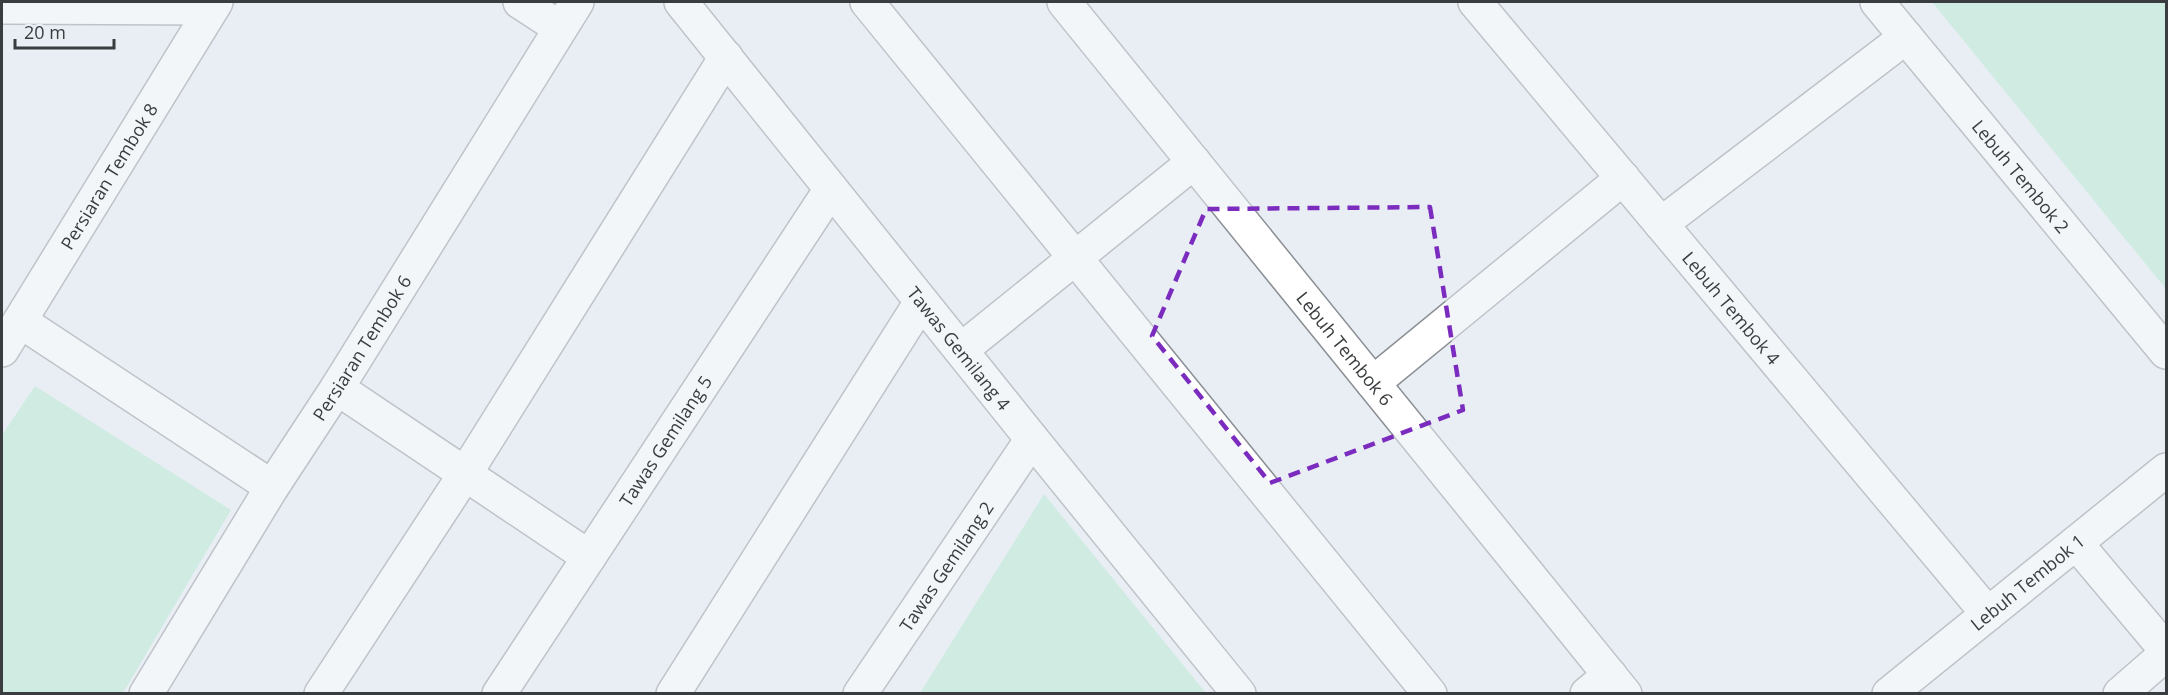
<svg xmlns="http://www.w3.org/2000/svg" width="2168" height="695" font-family="'Open Sans',sans-serif">
<rect width="100%" height="100%" fill="#e9eef4"/>
<path fill="#b0e7cc" d="M1932,2H2166V289Z
M35,386L231,510L123,693H2V435Z
M1044,494L1206,693H920Z"/>
<g fill="none" stroke-linecap="round" stroke-linejoin="round">
<g stroke="#8a8f94" stroke-width="36">
<g id="minor">
<path d="M520,2L560,28"/>
<path id="s1" d="M681,2L1032,439L1239,694"/>
<path d="M867,2L1430,694"/>
<path id="s2" d="M1064,2L1625,694"/>
<path id="s3" d="M1475,2L1988,614"/>
<path id="s4" d="M1877,2L2166,352"/>
<path d="M2,7L212,8"/>
<path d="M1661,224L1906,37"/>
<path d="M20,321L272,487"/>
<path id="s5" d="M2,350L216,2"/>
<path d="M961,350L1194,162"/>
<path d="M1373,383L1623,178"/>
<path d="M337,388L589,557"/>
<path d="M2076,543L2166,650"/>
<path id="s6" d="M146,694L272,487L337,388L577,2"/>
<path d="M321,694L465,474L726,57"/>
<path id="s7" d="M499,694L831,189"/>
<path d="M673,694L921,302"/>
<path id="s8" d="M860,694L1032,439"/>
<path d="M1587,694L1610,675"/>
<path id="s9" d="M1889,694L2166,470"/>
<path d="M2120,694L2166,654"/>
</g>
</g>
<use href="#minor" stroke="#fff" stroke-width="33"/>
</g>
<path d="M0 0H2168V695H0ZM1430,207L1463,410L1270,483L1152,336L1206,209Z" fill="#e9eef4" fill-opacity=".55" fill-rule="evenodd"/>
<path fill="none" stroke="#7b2cbf" stroke-width="4.5" stroke-dasharray="12 8" stroke-linejoin="round" d="M1430,207L1463,410L1270,483L1152,336L1206,209Z"/>
<g text-anchor="middle" dominant-baseline="central" stroke-width="6" stroke-linejoin="round" paint-order="stroke">
<g font-size="18" fill="#3a3d3f" stroke="#e9eef4">
<text stroke="none"><textPath href="#s5" startOffset="204">Persiaran Tembok 8</textPath></text>
<text stroke="none"><textPath href="#s4" startOffset="226">Lebuh Tembok 2</textPath></text>
<text stroke="none"><textPath href="#s3" startOffset="399">Lebuh Tembok 4</textPath></text>
<text stroke="none"><textPath href="#s6" startOffset="408">Persiaran Tembok 6</textPath></text>
<text stroke="none"><textPath href="#s2" startOffset="446">Lebuh Tembok 6</textPath></text>
<text stroke="none"><textPath href="#s1" startOffset="444">Tawas Gemilang 4</textPath></text>
<text stroke="none"><textPath href="#s7" startOffset="303">Tawas Gemilang 5</textPath></text>
<text stroke="none"><textPath href="#s8" startOffset="154">Tawas Gemilang 2</textPath></text>
<text stroke="none"><textPath href="#s9" startOffset="178">Lebuh Tembok 1</textPath></text>
</g>
</g>
<rect width="2168" height="695" fill="none" stroke="#3a3d3f" stroke-width="6"/>
<path d="M15 39v9h99v-9" fill="none" stroke="#3a3d3f" stroke-width="3"/>
<text x="24" y="39" font-size="18" fill="#3a3d3f" stroke="#e9eef4" stroke-width="4.5" paint-order="stroke">20 m</text>
</svg>
